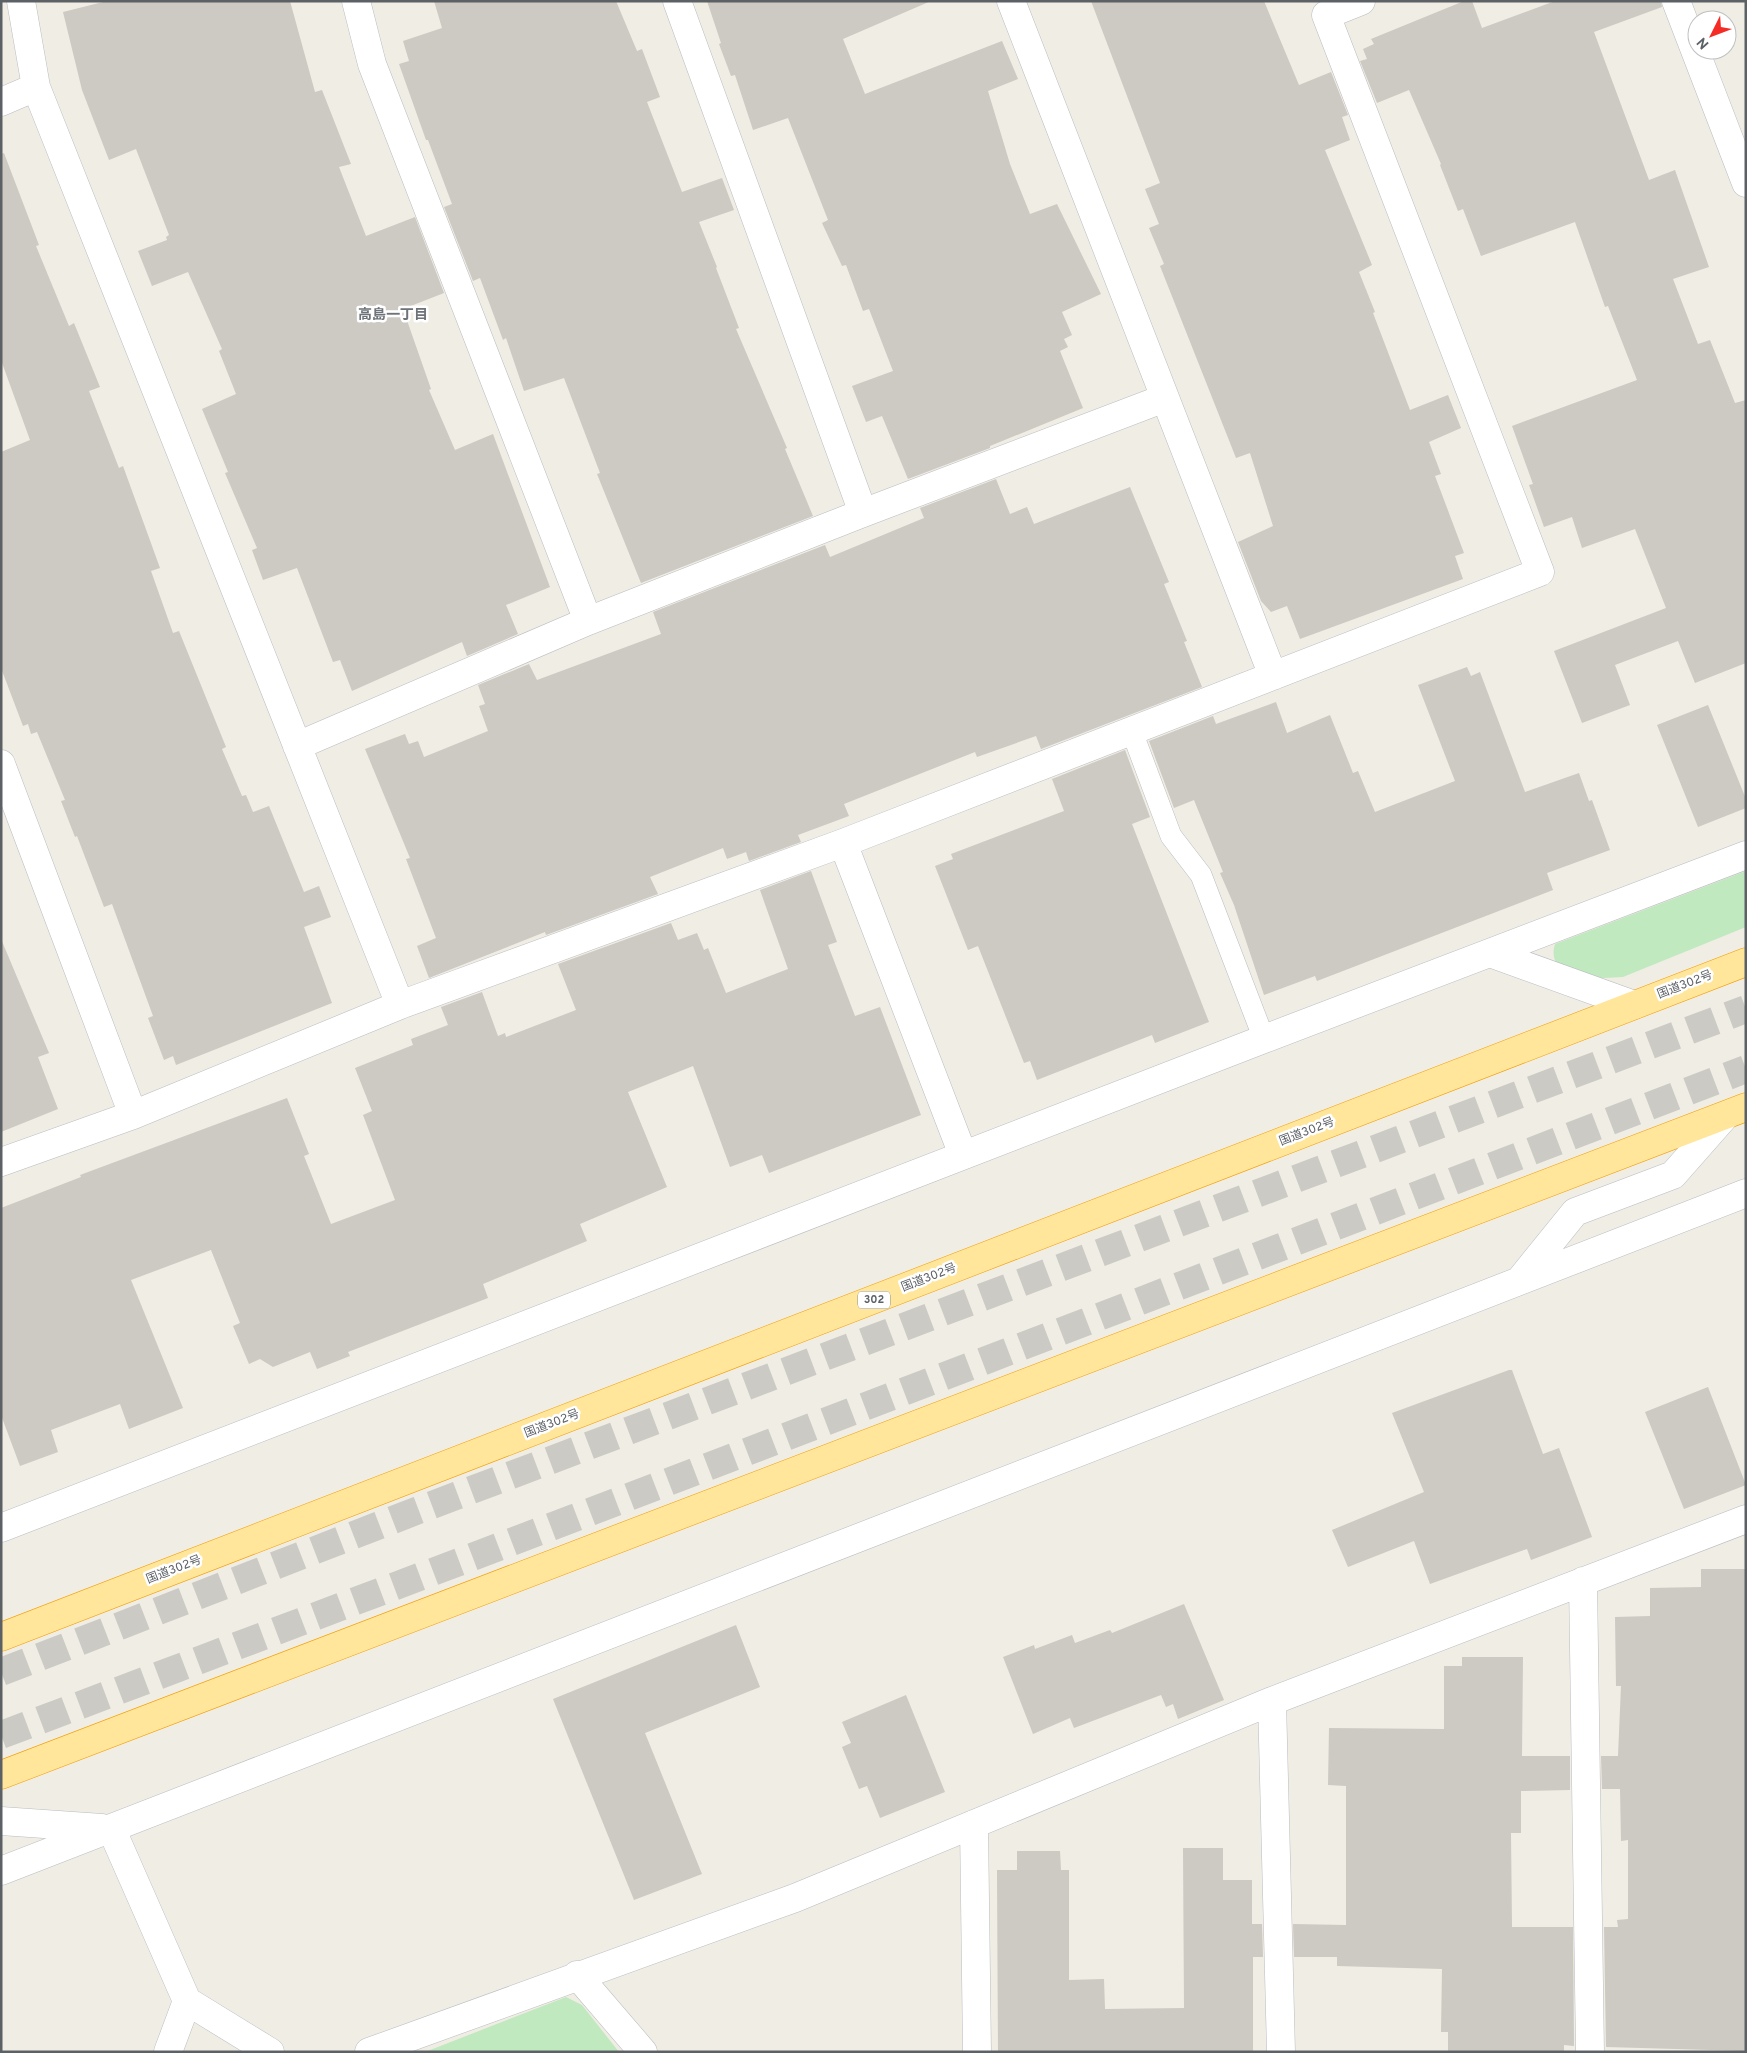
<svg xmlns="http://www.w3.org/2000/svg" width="1747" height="2053" font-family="Overpass,'Noto Sans JP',sans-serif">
<rect width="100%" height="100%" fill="#f0ede4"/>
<path fill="#c1e9bf" d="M1746,871V927L1623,977C1600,979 1544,981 1555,944Z
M566,1997L582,2005L619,2052H425Z"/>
<path fill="#cdc9c3" d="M107,1H290L315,92L322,90L351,164L339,167L366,236L415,217L444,293L403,309L431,389L429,390L455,450L493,434L550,587L506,605L518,634L467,656L462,642L352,691L340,660L333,662L297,568L263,580L252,550L257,548L225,473L228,472L202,409L236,394L219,351L222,349L188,272L152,286L138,251L167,240L166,237L169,235L136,149L109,160L82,90L63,12Z
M434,1H616L637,51L642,49L660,97L647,102L682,192L722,178L734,210L699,222L717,267L716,268L739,328L736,329L787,448L785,449L813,516L641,583L597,474L600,473L564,378L524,391L506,338L503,340L480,278L473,281L444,207L452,204L428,140H426L399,64L409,61L403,41L442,28Z
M707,1H931L843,39L865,94L1002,41L1018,79L988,91L1010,164L1030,214L1057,204L1101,294L1062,312L1072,335L1064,339L1068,347L1060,351L1083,408L990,446V448L908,479L882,416L866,422L852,386L893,371L869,309L863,311L846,265L842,266L822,223L828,220L788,118L753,130L735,75L731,76L719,44L721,43Z
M1091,1H1264L1299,85L1331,72L1348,115L1342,117L1350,140L1325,150L1372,265L1359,272L1375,312L1373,313L1410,410L1448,395L1461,428L1429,442L1441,474L1435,476L1464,553L1455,556L1463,579L1300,639L1287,606L1271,612L1261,601L1238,542L1273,526L1250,453L1236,458L1160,266L1164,264L1149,228L1159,224L1145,189L1160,183Z
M1464,1H1472L1482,28L1555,1H1661L1662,7L1594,32L1649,180L1675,170L1709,267L1673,279L1698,344L1710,340L1735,403L1746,400V663L1695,683L1678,641L1615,665L1630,705L1582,723L1554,651L1666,608L1635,529L1582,548L1572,517L1544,527L1529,485L1533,484L1512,426L1637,380L1608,306L1605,307L1575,222L1481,256L1463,209L1458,211L1440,165L1441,164L1409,90L1377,103L1360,61L1367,59L1363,49L1374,44L1371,39Z
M4,153L39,245L36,246L69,326L74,323L100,387L89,391L119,468L123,466L160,568L151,571L173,633L179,631L226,747L222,749L242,796L246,795L253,812L269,806L304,892L319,886L331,917L304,927L332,1003L176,1065L173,1056L164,1060L148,1018L153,1016L112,904L104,907L77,836L75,837L61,801L65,800L37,732L31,734L28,724L23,726L1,668V452L30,440L1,360V154Z
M996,479L1010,514L1027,507L1034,524L1130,487L1169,582L1164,584L1187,641L1184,642L1202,687L1041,749L1036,736L977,757L975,752L844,804L849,816L798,835L801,842L749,861L746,852L727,859L723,848L650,877L658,894L546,935L545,932L429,978L417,946L436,938L406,859L410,858L365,749L405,734L409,744L418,741L424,757L488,731L479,706L485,704L478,685L529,664L537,680L661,634L653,612L825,545L830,557L924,518L920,508Z
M1467,667L1471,676L1480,672L1525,792L1579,773L1589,801L1592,800L1610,850L1547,873L1553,890L1317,981L1315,976L1264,995L1234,905L1220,873L1223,872L1194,800L1174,808L1149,741L1213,716L1216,724L1276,702L1287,733L1330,715L1353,773L1358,771L1375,812L1455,781L1418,685Z
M1708,705L1746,799V808L1698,827L1657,725Z
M1125,750L1150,817L1132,824L1209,1022L1155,1043L1152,1035L1037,1080L1030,1061L1024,1063L978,946L968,950L935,866L953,859L951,854L1064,811L1052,779Z
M811,871L837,942L828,945L855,1016L880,1007L921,1115L769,1173L762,1155L730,1167L693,1066L628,1092L667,1187L580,1224L587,1241L483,1284L488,1298L348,1352L350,1356L317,1369L310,1352L273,1367L260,1359L249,1364L233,1326L240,1323L211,1250L131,1280L183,1408L129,1429L120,1404L51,1430L58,1452L20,1466L1,1415V1208L81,1177L80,1175L287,1098L309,1154L304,1156L331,1224L395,1200L363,1115L372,1111L355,1068L413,1045L411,1039L448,1025L441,1007L482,992L498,1036L505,1033L506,1037L576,1010L558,964L671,923L678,940L697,933L704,950L708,948L726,993L788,969L760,890Z
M1,939L49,1053L38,1057L58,1109L1,1132Z
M1509,1370H1512L1543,1454L1559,1448L1592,1537L1531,1560L1527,1549L1430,1584L1414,1541L1348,1567L1332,1530L1424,1492L1392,1413Z
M1708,1387L1746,1485L1684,1509L1645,1412Z
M1701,1569H1746V2051L1606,2047L1604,1927H1618L1617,1920L1628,1919V1840L1621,1841L1620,1789H1602L1601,1756H1618L1621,1686H1616L1615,1617L1650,1616V1588L1701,1587Z
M1184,1604L1224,1700L1178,1719L1173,1704L1166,1707L1161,1695L1074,1728L1070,1718L1033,1734L1003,1657L1034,1645L1035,1649L1072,1635L1075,1643L1110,1630L1112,1633Z
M736,1625L760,1687L645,1733L702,1874L634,1900L553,1699Z
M1462,1657H1523L1522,1756H1570V1790L1521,1791V1833H1511L1512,1927H1573L1574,2046L1564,2045V2052H1448V2032H1441L1442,1969L1337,1966V1957H1294L1293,1924L1346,1925V1786L1328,1785L1329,1728L1444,1729V1666H1462Z
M906,1695L945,1792L880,1818L867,1786L859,1789L842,1747L851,1743L842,1722Z
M1183,1848H1223V1880H1252V1924H1262L1263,1957H1253V2052H998L997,1870H1017V1851H1060L1061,1870H1069V1980L1104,1979L1105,2009L1184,2008Z"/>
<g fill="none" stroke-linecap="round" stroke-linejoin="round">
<path stroke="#cbcac4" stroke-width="28" stroke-dasharray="28 14" stroke-linecap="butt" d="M1,1672L416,1511L1746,1009
M1,1735L467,1559L1746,1069"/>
<g stroke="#b9bcc1" stroke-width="22">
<path id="service" d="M1131,729L1171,836L1201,875L1264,1039"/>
</g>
<g stroke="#b9bcc1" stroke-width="29">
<path id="minor" d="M21,1L36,87L400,1005
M356,1L372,64L588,621
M677,1L863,513
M1011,1L1273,676
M1,102L36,87
M297,746L588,621L863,513L1165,398
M1,764L133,1115
M843,843L963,1155
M1490,953L1634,1005
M1,1162L133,1115L400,1005L843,843L1540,572L1326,15L1361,1
M1520,1280L1575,1212L1673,1175L1725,1116
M1,1528L1264,1039L1746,855
M1583,1581L1590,2052
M1272,1701L1281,2052
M1,1821L102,1828
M974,1824L977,2052
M111,1828L187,2001L270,2052
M1,1871L1746,1193
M577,1975L643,2052
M168,2052L187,2001
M369,2052L795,1898L1272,1701L1746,1519"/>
</g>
<g stroke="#b9bcc1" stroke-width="29">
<path id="tertiary" d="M1676,1L1746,183"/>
</g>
<g stroke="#f49d00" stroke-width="29">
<path id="trunk" d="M1,1637L1746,962
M1,1775L1746,1107"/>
</g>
<use href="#service" stroke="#fff" stroke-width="21"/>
<use href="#minor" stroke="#fff" stroke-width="28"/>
<use href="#tertiary" stroke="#fff" stroke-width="28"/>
<use href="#trunk" stroke="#ffe69b" stroke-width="28"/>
</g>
<g text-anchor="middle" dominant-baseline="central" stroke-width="5" stroke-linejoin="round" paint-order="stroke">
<rect fill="#fff" stroke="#8d9094" stroke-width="1" x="858" y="1291.5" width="32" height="17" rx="4"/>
<g font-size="11" font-weight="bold" fill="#5c6166">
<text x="874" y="1300">302</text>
</g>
<g font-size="12" fill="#5c6166" stroke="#fff">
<text transform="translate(1685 985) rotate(-21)">国道302号</text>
<text transform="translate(1307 1132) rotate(-21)">国道302号</text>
<text transform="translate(929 1278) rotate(-21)">国道302号</text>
<text transform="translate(552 1424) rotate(-21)">国道302号</text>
<text transform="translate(174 1570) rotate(-21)">国道302号</text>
</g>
<g font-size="14" font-weight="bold" fill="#6d7378" stroke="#fff">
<text x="393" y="315">高島一丁目</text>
</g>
</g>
<rect width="1747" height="2053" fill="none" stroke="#5c6166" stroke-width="5"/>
<g transform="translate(1712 35) rotate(228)"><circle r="24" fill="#ffffff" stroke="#bec0c2"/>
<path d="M0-4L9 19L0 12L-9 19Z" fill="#f52c25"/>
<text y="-8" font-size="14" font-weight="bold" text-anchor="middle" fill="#5c6166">N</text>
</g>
</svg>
